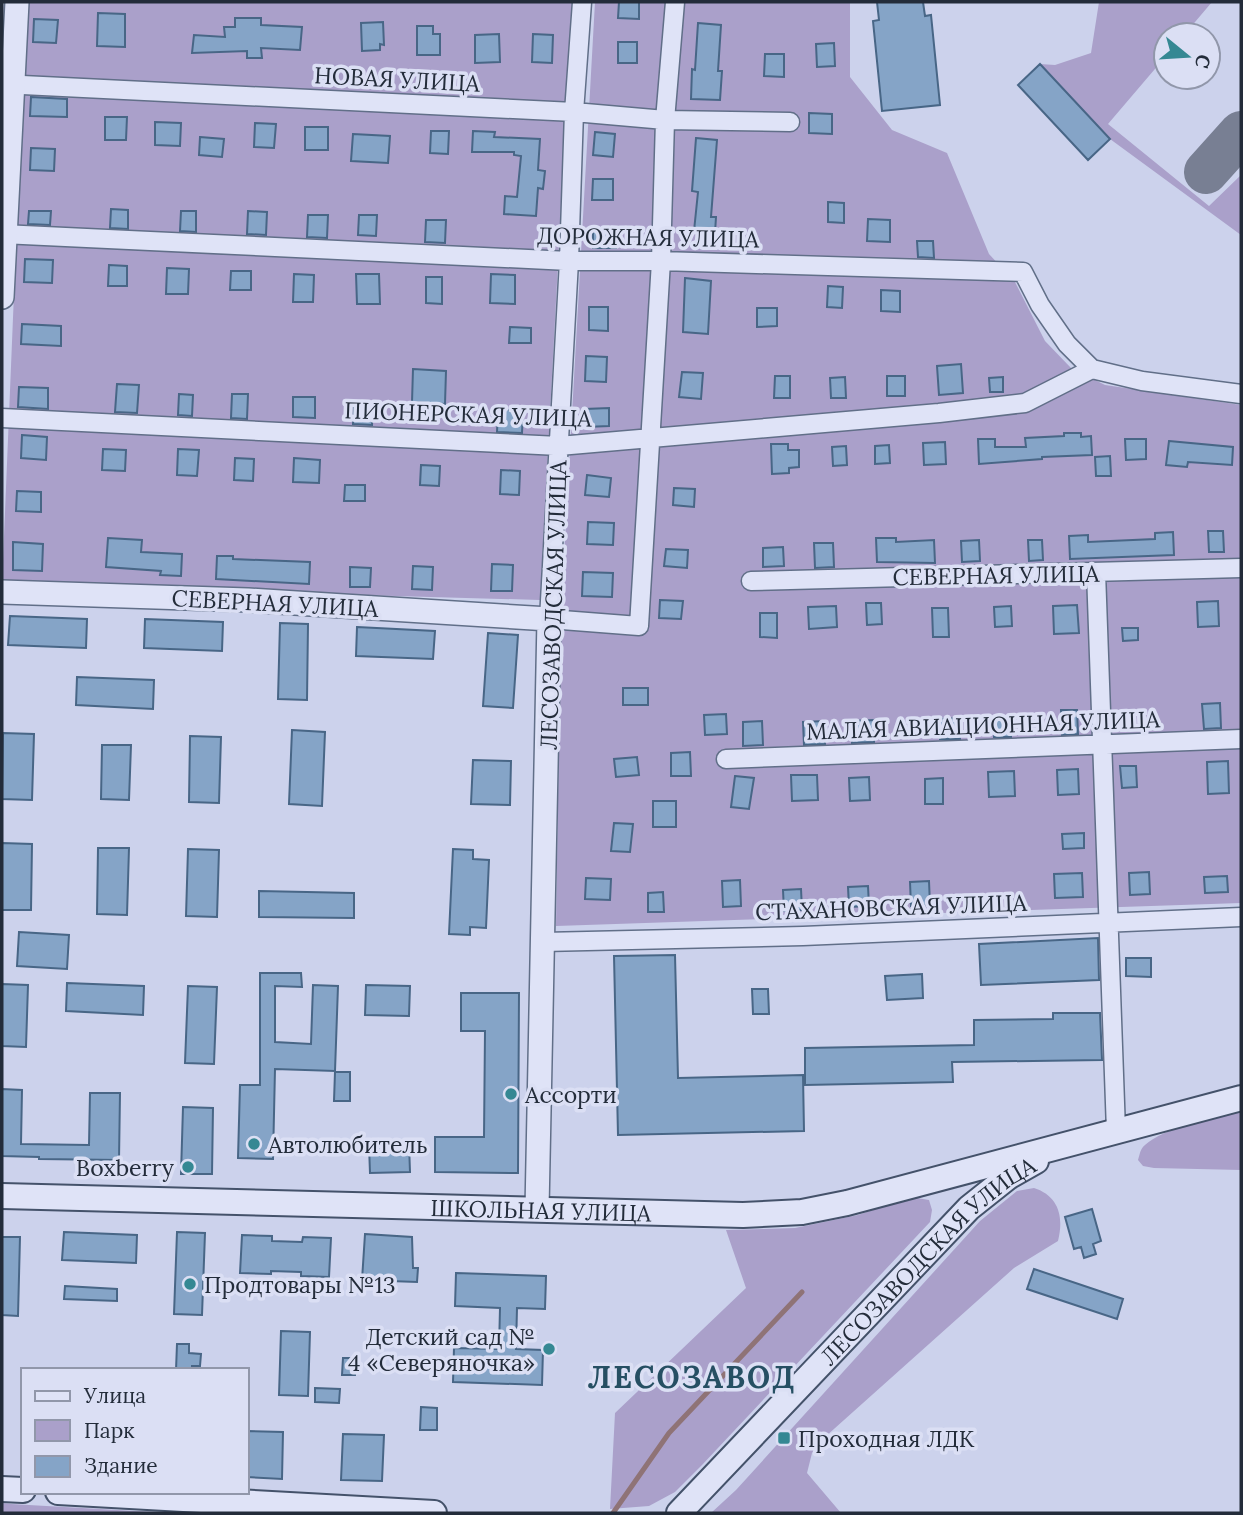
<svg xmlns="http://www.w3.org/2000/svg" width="1243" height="1515" font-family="Lora,serif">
<rect width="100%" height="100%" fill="#ccd2ec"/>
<path fill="#aaa0ca" d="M26,2H572L540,600L2,585Z
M595,2H850V77L892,130L947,153L989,254L1015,282L1045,341L1071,368L1105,385L1241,405V903L556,926L561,611Z
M1099,2H1212L1184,35H1166V56L1108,124L1209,206L1241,175V235L1110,139L1040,64L1055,65L1091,53Z
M1241,1111V1170L1154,1168L1143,1166L1138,1160C1140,1154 1140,1149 1145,1145C1163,1128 1217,1117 1241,1111Z
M1034,1188C1059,1196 1064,1217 1058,1241L1014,1268L825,1437L812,1453L807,1473L841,1513H711L736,1490L980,1221L1017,1191Z
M911,1197L929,1200L932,1210L930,1222L702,1465L675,1492L649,1506L610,1509L615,1413L746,1288L726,1230L795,1228L858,1215Z
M2,1503L11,1504L170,1513H2Z"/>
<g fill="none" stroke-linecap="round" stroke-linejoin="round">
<path stroke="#8f7376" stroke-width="5" d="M613,1513L669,1433L802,1292"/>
<path stroke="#787f93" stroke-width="44" d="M1206,172L1241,133"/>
</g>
<path fill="#85a4c7" stroke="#486686" stroke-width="2" d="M619,2H639V19L618,18Z
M877,2H923L925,16L931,15L940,105L882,111L873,21L879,20Z
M98,13L125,14V47L97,46Z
M235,18H261V25L302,27L300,50L261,48L262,58H247V51L192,53L194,35L225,37L224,27H235Z
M34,19L58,20L56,43L33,42Z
M383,22L384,45L380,44V50L362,51L361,23Z
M698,23L721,25L718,71H722L720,100L691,99L692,69L695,70Z
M417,26H433V34H440V55H417Z
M499,34L500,62L475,63V35Z
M533,34L553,35L552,63L532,62Z
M618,42H637V63H618Z
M834,43L835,66L817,67L816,44Z
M765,54H784V77L764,76Z
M1040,64L1110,139L1088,160L1018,85Z
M31,97L67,99V117L30,116Z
M809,113L832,114V134L809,133Z
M105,117H127L126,140H105Z
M155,122L181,123L180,146L155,145Z
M255,123L276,124L274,148L254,147Z
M305,127H328V150H305Z
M431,131H449L448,154L430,153Z
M473,131L495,132L494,137L540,139L538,170L545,171L543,189L538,188L536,216L504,214L505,196L517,197L521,156L514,155V152H472Z
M595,132L615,134L613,157L593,155Z
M353,134L390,136L388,163L351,161Z
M200,137L224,139L222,157L199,155Z
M696,138L717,140L711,217H716L715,233L694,231L698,192L692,191Z
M31,148L55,149L54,171L30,170Z
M593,179H613V200H592Z
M828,202L844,203V223L828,222Z
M111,209L128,210V229L110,228Z
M29,211H51L50,225L28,224Z
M181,211H196V232L180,231Z
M248,211L267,212L266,235L247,234Z
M308,215H328L327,238L307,237Z
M359,215H377L376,236L358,235Z
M868,219L890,220V242L867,241Z
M426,220H446L445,243L425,242Z
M593,228H616V248H593Z
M917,241H933L934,258L918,257Z
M25,259L53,260L52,283L24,282Z
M109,265L127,266V286H108Z
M167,268L189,269L188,294H166Z
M231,271H251V290H230Z
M294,274L314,275L313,302H293Z
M356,274H379L380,304H357Z
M491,274L515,275V304L490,303Z
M426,277H442V304L426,303Z
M685,278L711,281L708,334L683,332Z
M828,286L843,287L842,308L827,307Z
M881,290L900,291V312L881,311Z
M589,307H608V331L589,330Z
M757,308H777V326L757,327Z
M22,324L61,326V346L21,344Z
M510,327L531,328V343H509Z
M586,356L607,357L606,382L585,381Z
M961,364L963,393L939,395L937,366Z
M413,369L446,371L445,404L412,402Z
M682,372L703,373L701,399L679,397Z
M775,376H790V398H774Z
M887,376H905V396H887Z
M845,377L846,398H831L830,378Z
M1003,377V392H990L989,378Z
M117,384L139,385L137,413L115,412Z
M19,387L48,388V409L18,407Z
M179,394L193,395L192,416L178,415Z
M232,394H248L247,419L231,418Z
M293,397H315V418L293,417Z
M354,403L373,404L372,425L353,424Z
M609,408V426L585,427V409Z
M498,409L523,411L522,433L497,432Z
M1064,433H1081V437L1091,436L1092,455L1042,457V459L979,464L978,439H995V447H1026L1025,438L1064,436Z
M22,435L47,437L46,460L21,458Z
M1125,439H1146V459L1126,460Z
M1169,441L1233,447L1232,465L1188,462L1187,467L1166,465Z
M945,442L946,464L924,465L923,443Z
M771,444H788V450H799V467L789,468V473L772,474Z
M889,445L890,463L875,464V446Z
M846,446L847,465L833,466L832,447Z
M103,449L126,450L125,471L102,470Z
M178,449L199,450L197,476L177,475Z
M1110,456L1111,476H1096L1095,457Z
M235,458L254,459L253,481L234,480Z
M294,458L320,460L319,483L293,482Z
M421,465L440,466L439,486L420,485Z
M501,470L520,471L519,495L500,494Z
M587,475L611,478L609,497L585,495Z
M345,485H365V501H344Z
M674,488L695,489L694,507L673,505Z
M17,491L41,492V512L16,511Z
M588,522L614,523L613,545L587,544Z
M1208,531H1223L1224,552H1209Z
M1173,532L1174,555L1070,559L1069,536L1088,535V542L1155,539V533Z
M108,538L142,540L141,552L182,554L181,576L160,575L161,571L106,567Z
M876,538H896V542L934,540L935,563L877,562Z
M979,540L980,561L962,562L961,541Z
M1028,540H1042L1043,560L1029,561Z
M13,542L43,544L42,571L13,570Z
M814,543H833L834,567L815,568Z
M783,547L784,566L763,567V548Z
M666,549L688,550L687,568L664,566Z
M217,556H233V559L310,562L309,584L216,579Z
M492,564L513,565L512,591H491Z
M413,566L433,567L432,590L412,589Z
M350,567L371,568L370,587H350Z
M583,572L613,573L612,597L582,596Z
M660,600L683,601L681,619L659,618Z
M1218,601L1219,626L1198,627L1197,602Z
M866,603H881L882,624L867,625Z
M1077,605L1079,633L1054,634L1053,606Z
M836,606L837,627L809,629L808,607Z
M1011,606L1012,626L995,627L994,607Z
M932,608H948L949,637H933Z
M760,613H777V638L760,637Z
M10,616L87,619L86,648L8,645Z
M145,619L223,622L222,651L144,648Z
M280,623L308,624L307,700L278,699Z
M357,627L435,631L433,659L356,656Z
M1122,628H1138V640L1123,641Z
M488,633L518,635L513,708L483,706Z
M77,677L154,680L153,709L76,705Z
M623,688H648V705H623Z
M1220,703L1221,728L1204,729L1202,704Z
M1061,710H1077L1078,734L1062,735Z
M726,714L727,734L705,735L704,715Z
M959,718L960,739H940L939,719Z
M1011,718V737H994V719Z
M874,720V742L852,743V721Z
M762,721L763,745L743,746V722Z
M824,721L825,744L804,745L803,722Z
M292,730L325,732L322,806L289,804Z
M3,733L34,734L32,800L2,799Z
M190,736L221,737L219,803L189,802Z
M102,745H131L129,800L101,799Z
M690,752L691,776H671V753Z
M637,757L639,775L616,777L614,759Z
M473,760L511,761L510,805L471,804Z
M1228,761L1229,793L1208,794L1207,762Z
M1120,766H1136L1137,787L1122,788Z
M1078,769L1079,794L1058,795L1057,770Z
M1014,771L1015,796L989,797L988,772Z
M791,775H817L818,800L792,801Z
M735,776L754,778L749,809L731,807Z
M869,777L870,800L850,801L849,778Z
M943,778V804H925V779Z
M653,801H676V827H653Z
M614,823L633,824L630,852L611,851Z
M1084,833V848L1063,849L1062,834Z
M2,843L32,844L31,910H2Z
M98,848H129L127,915L97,914Z
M188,849L219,850L217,917L186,916Z
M453,849L473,850V859L489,860L486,928L470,927V935L449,934Z
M1149,872L1150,894L1130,895L1129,873Z
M1082,873L1083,897L1055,898L1054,874Z
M1227,876L1228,892L1205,893L1204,877Z
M586,878L611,879L610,900L585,899Z
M740,880L741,906L723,907L722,881Z
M929,881L930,905L911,906L910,882Z
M868,886L869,906L849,907L848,887Z
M801,889L802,910L784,911L783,890Z
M259,891L354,893V918L259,917Z
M663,892L664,912H648V893Z
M19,932L69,935L67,969L17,966Z
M1098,938L1099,980L981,985L979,944Z
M675,955L678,1078L803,1075L804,1131L618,1135L614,956Z
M1126,958H1151V977L1126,976Z
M260,973H301L302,987L275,986V1042L311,1044L313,985L338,986L335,1071L275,1069L273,1159L238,1158L240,1085H260Z
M922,974L923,998L887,1000L885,976Z
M67,983L144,986L143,1015L66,1011Z
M2,984L28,985L26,1047L2,1046Z
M366,985L410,986L409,1016L365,1015Z
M188,986L217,987L214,1064L185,1063Z
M752,989H768L769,1014H753Z
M461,993H519L518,1173L435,1172V1137H484L485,1031H461Z
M1053,1013H1100L1102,1060L952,1062L953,1082L805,1085V1048L974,1045V1020L1053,1019Z
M335,1072H350V1101H334Z
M2,1089L22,1090L21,1144L89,1145L90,1093H120L119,1160L39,1159V1157L2,1156Z
M183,1107L213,1108L212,1174H181Z
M409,1144L410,1172L370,1173L369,1145Z
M1092,1209L1101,1241L1093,1244L1096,1254L1084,1258L1081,1247L1074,1249L1065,1217Z
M64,1232L137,1235L136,1263L62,1260Z
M177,1232L205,1233L202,1315L174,1314Z
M365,1234L412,1237L413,1268H418L417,1282L362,1280Z
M242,1235L272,1236V1241L302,1242L303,1237L331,1238L329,1277L301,1276V1272L271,1271V1274L240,1273Z
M2,1237H20L18,1316L2,1315Z
M1034,1269L1123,1299L1117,1319L1027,1289Z
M456,1273L546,1276L545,1309L517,1308L516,1349L543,1350L542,1385L453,1382L454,1348L499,1349L500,1308L455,1306Z
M65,1286L117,1289V1301L64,1299Z
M281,1331L310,1332L308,1396L279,1395Z
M177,1344H189V1353L201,1354L200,1366H192V1370H176Z
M343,1358H356L355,1375H342Z
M315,1388L340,1389L339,1403L315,1402Z
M421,1407L437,1408V1430H420Z
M247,1431L283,1432L282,1479L247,1477Z
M343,1434L384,1435L382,1481L341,1480Z"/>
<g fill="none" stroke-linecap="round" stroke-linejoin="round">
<g stroke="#616f88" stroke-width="21">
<path id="minor" d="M582,2L574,112L569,261L549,619L639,626L661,261L665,120L675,2
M2,84L574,112L665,120L790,122
M2,234L569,261H661L1023,272L1040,305L1067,344L1092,369L1142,381L1241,394
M2,418L559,446L939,413L1025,403L1092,369
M1096,572L1116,1131
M751,581L1241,568
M726,759L1241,739
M543,942L803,936L1241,917"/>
</g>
<g stroke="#616f88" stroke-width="26">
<path id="tertiary" d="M2,297L17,2
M2,592L248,600L549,619L537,1209"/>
</g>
<g stroke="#44526a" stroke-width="28">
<g id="secondary">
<path id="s1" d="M2,1196L743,1215L802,1212L847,1203L1241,1098"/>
<path d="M2,1489L23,1490"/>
<path d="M58,1492L434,1513"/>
<path id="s2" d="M679,1513L969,1208L1008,1177L1036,1161"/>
</g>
</g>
<use href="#minor" stroke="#dfe3f7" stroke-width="18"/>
<use href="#tertiary" stroke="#dfe3f7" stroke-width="23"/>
<use href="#secondary" stroke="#dfe3f7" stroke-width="24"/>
</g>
<g fill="#358893" stroke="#dbdff4" stroke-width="2.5">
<circle cx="511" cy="1094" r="7"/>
<circle cx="254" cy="1144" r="7"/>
<circle cx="188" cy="1167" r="7"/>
<circle cx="190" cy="1284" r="7"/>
<circle cx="549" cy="1349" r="7"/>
<rect x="777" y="1431" width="14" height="14" rx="3.5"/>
</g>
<g text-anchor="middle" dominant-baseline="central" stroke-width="7" stroke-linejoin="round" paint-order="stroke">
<g font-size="23" fill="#232c3a" stroke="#dbdff4">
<text transform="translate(397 79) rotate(3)">НОВАЯ УЛИЦА</text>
<text transform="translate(648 237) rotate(1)">ДОРОЖНАЯ УЛИЦА</text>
<text transform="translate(468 414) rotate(2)">ПИОНЕРСКАЯ УЛИЦА</text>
<text transform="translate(996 575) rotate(-1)">СЕВЕРНАЯ УЛИЦА</text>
<text transform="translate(275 603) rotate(3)">СЕВЕРНАЯ УЛИЦА</text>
<text transform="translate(553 605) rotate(-88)">ЛЕСОЗАВОДСКАЯ УЛИЦА</text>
<text transform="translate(983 725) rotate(-2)">МАЛАЯ АВИАЦИОННАЯ УЛИЦА</text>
<text transform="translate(891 907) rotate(-2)">СТАХАНОВСКАЯ УЛИЦА</text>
<text stroke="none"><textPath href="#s1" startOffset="539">ШКОЛЬНАЯ УЛИЦА</textPath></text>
<text stroke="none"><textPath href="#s2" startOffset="355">ЛЕСОЗАВОДСКАЯ УЛИЦА</textPath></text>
</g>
<g font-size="23" fill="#232c3a" stroke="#dbdff4" text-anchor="start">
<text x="525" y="1094">Ассорти</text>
<text x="268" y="1144">Автолюбитель</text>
<text x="174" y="1167" text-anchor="end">Boxberry</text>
<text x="204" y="1284">Продтовары №13</text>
<text x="535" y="1336" text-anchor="end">Детский сад №<tspan x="535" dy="26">4 «Северяночка»</tspan></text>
<text x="798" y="1438">Проходная ЛДК</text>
</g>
<g font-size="30" font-weight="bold" letter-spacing="2" fill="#264f63" stroke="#dbdff4">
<text x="692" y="1377">ЛЕСОЗАВОД</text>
</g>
</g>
<rect width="1243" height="1515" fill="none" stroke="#232c3a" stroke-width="7"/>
<rect x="21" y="1368" width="228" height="126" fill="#dbdff4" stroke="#9197aa" stroke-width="2"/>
<rect x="35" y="1391" width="35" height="10" fill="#dfe3f7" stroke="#9197aa" stroke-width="2"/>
<text x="84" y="1403" font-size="21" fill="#232c3a">Улица</text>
<rect x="35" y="1420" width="35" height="21" fill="#aaa0ca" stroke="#9197aa" stroke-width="2"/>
<text x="84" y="1438" font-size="21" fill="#232c3a">Парк</text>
<rect x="35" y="1456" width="35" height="21" fill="#85a4c7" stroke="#9197aa" stroke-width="2"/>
<text x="84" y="1473" font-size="21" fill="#232c3a">Здание</text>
<g transform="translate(1187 56) rotate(108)"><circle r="33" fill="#dbdff4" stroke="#9197aa" stroke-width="2"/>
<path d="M0-5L12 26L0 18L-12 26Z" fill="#358893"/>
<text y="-10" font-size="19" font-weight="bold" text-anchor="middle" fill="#232c3a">С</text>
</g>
</svg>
